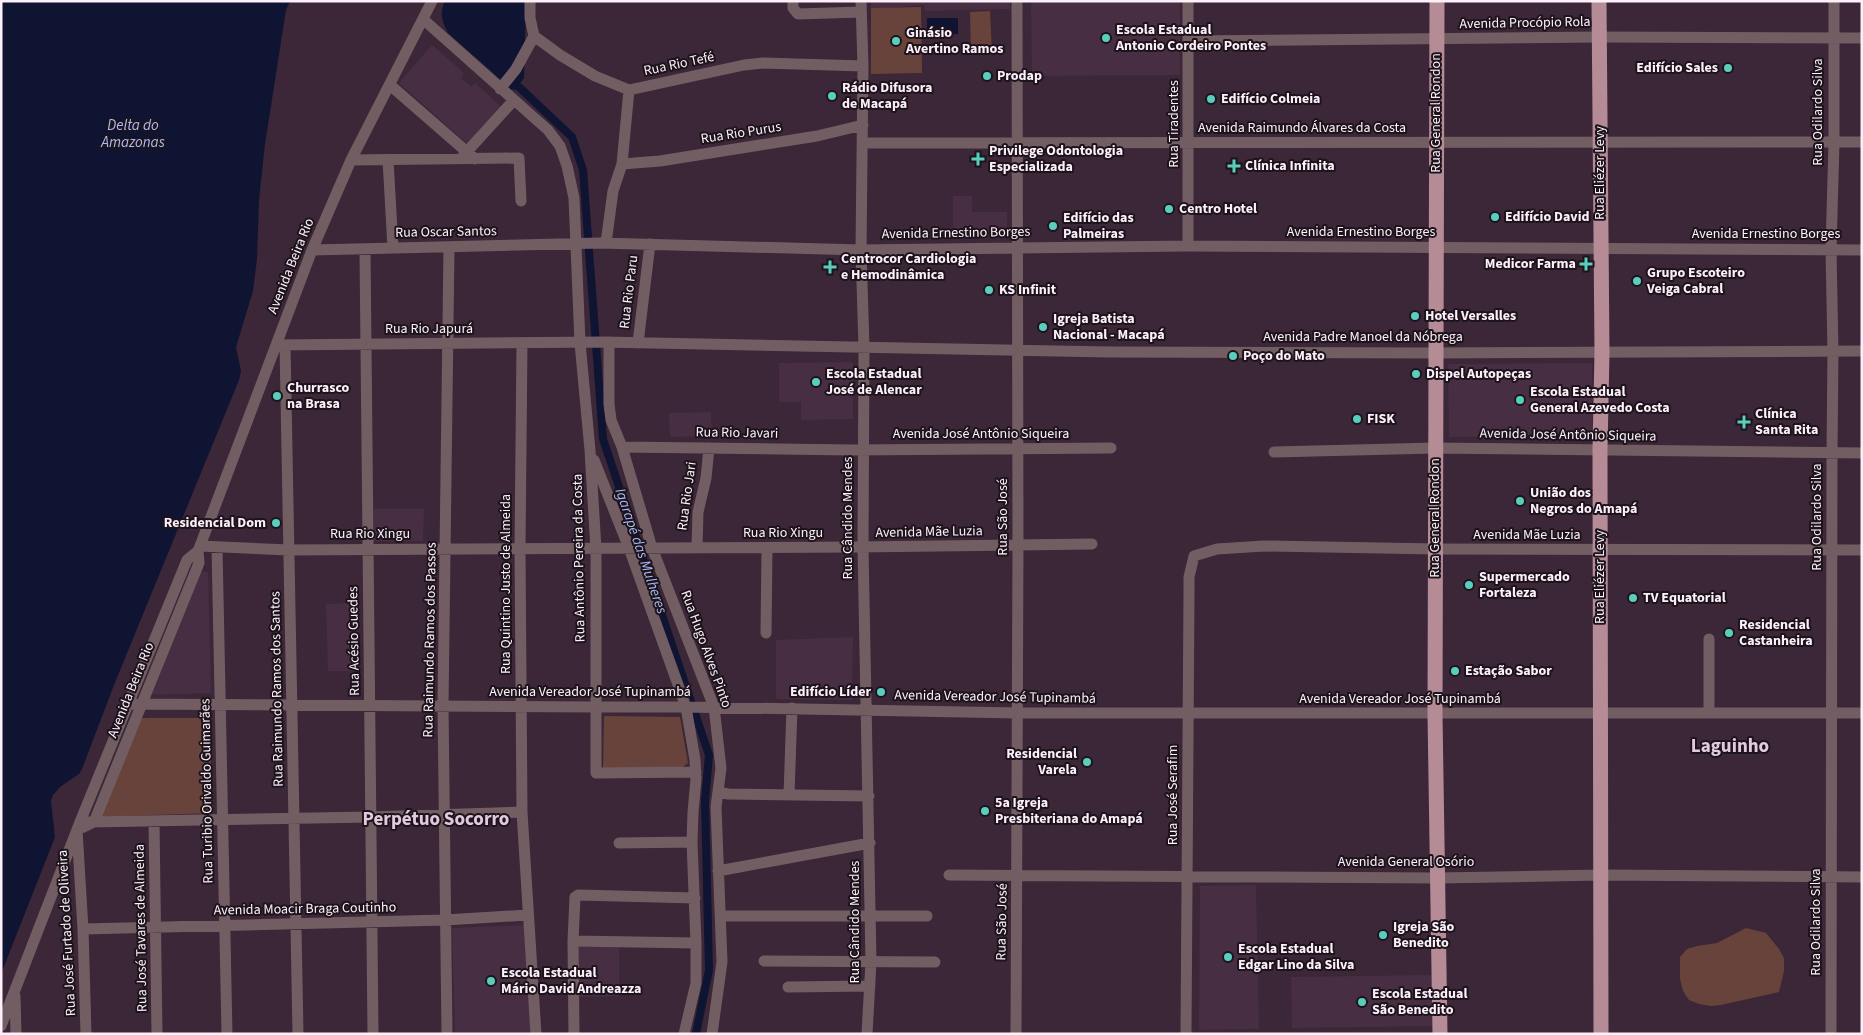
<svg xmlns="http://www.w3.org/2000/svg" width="1863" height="1035" font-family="'Source Sans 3',sans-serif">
<rect width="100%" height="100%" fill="#3b2737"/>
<path fill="#472e43" d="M871,1H1010V9L925,11L924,5L871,9Z
M1031,1H1180V75L1032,76Z
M432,45L464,73L461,78L471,87L475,83L505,110L471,147L399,83Z
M953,196H972V212H1007V236L953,235Z
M853,362V419L801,420V402H779V363Z
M1592,363L1593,436L1449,437L1448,364Z
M711,412L712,436L670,437L669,413Z
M374,509H424L423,541H374Z
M200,572H208L211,693L152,695Z
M357,603L359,671H328L326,604Z
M853,637L852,700L776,699V640Z
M1256,885L1259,1029L1199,1030L1200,886Z
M524,925L531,1033L455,1034L452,928Z
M578,947H619V996L578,997Z
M1432,975V1026L1292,1028L1291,977Z"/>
<path fill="#68433b" d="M921,7L922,73L871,74V8Z
M990,11L992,53L971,54L970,12Z
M604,716L680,717L688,763L679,770L603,771Z
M140,718H209L213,813L98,817Z
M1746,928L1766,933L1779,949L1784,958V971L1779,992L1721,1005L1711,1006L1699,1004L1689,1000L1683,991L1680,979V957L1687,949L1697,946L1717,943Z"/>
<path fill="#0f1433" d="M1,1H290L286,10L265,144L259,200L257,259L253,291L236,347L241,371L239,380L114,685L82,769L79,774L60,787L53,795L51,801L55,837L1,974Z
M445,1H526L524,78L515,90L511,89L448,33C442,21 439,13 445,1Z
M927,18H958V34L927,35Z"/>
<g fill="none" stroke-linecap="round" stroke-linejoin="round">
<path stroke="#0f1433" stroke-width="8" d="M519,87L572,137L583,170L603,439L709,755L705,801L709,970L696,1034"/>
<path stroke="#725e62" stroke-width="11" d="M530,1V18L534,36L560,55L595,76L629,90L744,65L763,63L863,66
M793,1V8L798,14L861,12
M861,1L863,66L861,250L864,347L863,547L871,962L867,1034
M1188,1V246
M424,20L548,130L560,146L567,166L574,198L580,343L590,450L596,549V773L696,772
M1188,41L1599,37L1862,38
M390,85L475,159
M500,89L516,69L534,36
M863,143L1862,142
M463,156L514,100
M351,160L519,158L521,201
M388,160L393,248
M622,164L660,161L817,136L863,125
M606,243L613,191L622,164L629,90
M365,249L373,1034
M312,250L600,243L861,250L1188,246L1862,250
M609,342V404L611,420L622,447L652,548L714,707L721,768L716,807L722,962L712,1034
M522,343L520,549L522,812L536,1034
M638,343L650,244
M276,345L603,342L1110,352L1435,353L1862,351
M285,345L298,1034
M622,447L852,450L1111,448
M1274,452L1435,448L1862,453
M594,460L629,548L686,707L695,760L696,779L693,812L692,842L696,943V983L684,1034
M200,546L289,550L857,547L1092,544
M217,547L227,1034
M697,548L698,512L706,478L709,448
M766,633L767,548
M1709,639V713
M128,704L596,707H686L1018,713H1862
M718,792L728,794L869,796
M789,795L792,708
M154,821L157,1034
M89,822L371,817L522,812
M619,843L692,842
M718,871L870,843
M949,875L1439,878L1600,875L1862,877
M721,916H927
M83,929L445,920L528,915
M573,941L696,943
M764,961L935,962
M788,987L870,986
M15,996L16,1034
M1,1026L80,822L187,560L198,551
M86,1034L83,929L77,830L94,822L199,563L198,551L200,546L312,250L351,160L432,1
M447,1034L443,706L449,247
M574,1034L573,941L575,897L578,895L695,898
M1016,1034L1018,545L1017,1
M1186,1034L1189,593V577L1194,556L1217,549L1264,546L1436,549L1862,550
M1831,1034L1832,453L1833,351L1831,250L1834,142V1"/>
<path stroke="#b58b95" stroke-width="15" d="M1437,1L1435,714L1440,1034
M1599,1L1602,352L1600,450L1601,1034"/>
</g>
<g fill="#5acebd" stroke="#1c131b" stroke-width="2">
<circle cx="1106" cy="38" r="5"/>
<circle cx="896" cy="41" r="5"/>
<circle cx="1728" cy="68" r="5"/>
<circle cx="987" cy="76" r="5"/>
<circle cx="832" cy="96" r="5"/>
<circle cx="1211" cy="99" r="5"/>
<path d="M975.5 151.5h5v5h5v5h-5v5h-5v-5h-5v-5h5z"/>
<path d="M1231.5 158.5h5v5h5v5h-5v5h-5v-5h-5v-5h5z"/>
<circle cx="1169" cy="209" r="5"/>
<circle cx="1495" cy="217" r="5"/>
<circle cx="1053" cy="226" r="5"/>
<path d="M1583.5 256.5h5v5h5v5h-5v5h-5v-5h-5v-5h5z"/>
<path d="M827.5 259.5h5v5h5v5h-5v5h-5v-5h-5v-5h5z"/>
<circle cx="1637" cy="281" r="5"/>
<circle cx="989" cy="290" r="5"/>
<circle cx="1415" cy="316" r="5"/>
<circle cx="1043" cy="327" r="5"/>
<circle cx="1233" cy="356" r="5"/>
<circle cx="1416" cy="374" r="5"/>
<circle cx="816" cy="382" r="5"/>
<circle cx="277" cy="396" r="5"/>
<circle cx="1520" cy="400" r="5"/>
<circle cx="1357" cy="419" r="5"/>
<path d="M1741.5 414.5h5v5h5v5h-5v5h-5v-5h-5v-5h5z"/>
<circle cx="1520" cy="501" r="5"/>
<circle cx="276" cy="523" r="5"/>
<circle cx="1469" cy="585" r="5"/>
<circle cx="1633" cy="598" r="5"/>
<circle cx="1729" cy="633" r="5"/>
<circle cx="1455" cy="671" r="5"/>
<circle cx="881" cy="692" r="5"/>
<circle cx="1087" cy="762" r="5"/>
<circle cx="985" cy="811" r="5"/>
<circle cx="1383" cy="935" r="5"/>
<circle cx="1228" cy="957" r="5"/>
<circle cx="491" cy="981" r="5"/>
<circle cx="1362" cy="1002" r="5"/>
</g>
<g text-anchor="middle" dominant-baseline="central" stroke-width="4" stroke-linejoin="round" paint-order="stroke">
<g font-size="14" fill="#fef0fb" stroke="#1c131b">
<text transform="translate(1525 23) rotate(-1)">Avenida Procópio Rola</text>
<text transform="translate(679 64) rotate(-12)">Rua Rio Tefé</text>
<text transform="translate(1818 112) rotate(-90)">Rua Odilardo Silva</text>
<text transform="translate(1436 113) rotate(-90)">Rua General Rondon</text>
<text transform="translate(1174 124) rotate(-90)">Rua Tiradentes</text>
<text x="1302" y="128">Avenida Raimundo Álvares da Costa</text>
<text transform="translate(741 133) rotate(-9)">Rua Rio Purus</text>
<text transform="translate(1600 173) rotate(-90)">Rua Eliézer Levy</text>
<text transform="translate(446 232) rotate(-1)">Rua Oscar Santos</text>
<text x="1361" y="232">Avenida Ernestino Borges</text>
<text transform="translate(956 233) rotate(-1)">Avenida Ernestino Borges</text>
<text x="1766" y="234">Avenida Ernestino Borges</text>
<text transform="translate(291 266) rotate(-68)">Avenida Beira Rio</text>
<text transform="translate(629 292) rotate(-83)">Rua Rio Paru</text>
<text x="429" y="329">Rua Rio Japurá</text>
<text x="1363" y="337">Avenida Padre Manoel da Nóbrega</text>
<text transform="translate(737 433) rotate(1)">Rua Rio Javari</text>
<text x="981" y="434">Avenida José Antônio Siqueira</text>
<text transform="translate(1568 435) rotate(1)">Avenida José Antônio Siqueira</text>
<text transform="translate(687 496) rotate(-82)">Rua Rio Jari</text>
<text transform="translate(1003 517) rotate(-90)">Rua São José</text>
<text transform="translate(1817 517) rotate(-90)">Rua Odilardo Silva</text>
<text transform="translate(848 518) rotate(-90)">Rua Cândido Mendes</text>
<text transform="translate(1435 518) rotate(-90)">Rua General Rondon</text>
<text transform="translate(929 532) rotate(-1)">Avenida Mãe Luzia</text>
<text x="783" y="533">Rua Rio Xingu</text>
<text x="370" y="534">Rua Rio Xingu</text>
<text x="1527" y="535">Avenida Mãe Luzia</text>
<text transform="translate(579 558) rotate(-91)">Rua Antônio Pereira da Costa</text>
<text transform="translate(1600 577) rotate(-90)">Rua Eliézer Levy</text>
<text transform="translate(506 584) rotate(-90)">Rua Quintino Justo de Almeida</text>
<text transform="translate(430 640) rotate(-89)">Rua Raimundo Ramos dos Passos</text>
<text transform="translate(354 641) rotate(-91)">Rua Acésio Guedes</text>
<text transform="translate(706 649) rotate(70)">Rua Hugo Alves Pinto</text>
<text transform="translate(277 689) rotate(-91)">Rua Raimundo Ramos dos Santos</text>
<text transform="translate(131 690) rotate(-68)">Avenida Beira Rio</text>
<text x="590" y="692">Avenida Vereador José Tupinambá</text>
<text transform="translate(995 697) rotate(1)">Avenida Vereador José Tupinambá</text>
<text x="1400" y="699">Avenida Vereador José Tupinambá</text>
<text transform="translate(207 791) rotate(-91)">Rua Turibio Orivaldo Guimarães</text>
<text transform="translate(1173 795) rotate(-90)">Rua José Serafim</text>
<text x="1406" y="862">Avenida General Osório</text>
<text transform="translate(305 909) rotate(-1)">Avenida Moacir Braga Coutinho</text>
<text transform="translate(855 922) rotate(-90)">Rua Cândido Mendes</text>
<text transform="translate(1002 922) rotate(-89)">Rua São José</text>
<text transform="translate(1816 922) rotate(-90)">Rua Odilardo Silva</text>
<text transform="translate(141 928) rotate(-91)">Rua José Tavares de Almeida</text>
<text transform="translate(67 933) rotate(-93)">Rua José Furtado de Oliveira</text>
</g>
<g font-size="14" font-weight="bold" fill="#fef0fb" stroke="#1c131b" text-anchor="start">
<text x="1116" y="30">Escola Estadual<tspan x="1116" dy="16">Antonio Cordeiro Pontes</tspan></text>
<text x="906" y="33">Ginásio<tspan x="906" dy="16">Avertino Ramos</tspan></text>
<text x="1718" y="68" text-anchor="end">Edifício Sales</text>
<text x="997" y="76">Prodap</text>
<text x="842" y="88">Rádio Difusora<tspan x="842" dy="16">de Macapá</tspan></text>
<text x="1221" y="99">Edifício Colmeia</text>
<text x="989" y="151">Privilege Odontologia<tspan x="989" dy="16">Especializada</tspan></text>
<text x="1245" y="166">Clínica Infinita</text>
<text x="1179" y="209">Centro Hotel</text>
<text x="1505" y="217">Edifício David</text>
<text x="1063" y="218">Edifício das<tspan x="1063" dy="16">Palmeiras</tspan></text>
<text x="841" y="259">Centrocor Cardiologia<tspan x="841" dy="16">e Hemodinâmica</tspan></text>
<text x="1576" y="264" text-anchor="end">Medicor Farma</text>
<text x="1647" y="273">Grupo Escoteiro<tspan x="1647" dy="16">Veiga Cabral</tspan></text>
<text x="999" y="290">KS Infinit</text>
<text x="1425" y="316">Hotel Versalles</text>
<text x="1053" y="319">Igreja Batista<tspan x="1053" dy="16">Nacional - Macapá</tspan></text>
<text x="1243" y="356">Poço do Mato</text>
<text x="826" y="374">Escola Estadual<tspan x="826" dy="16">José de Alencar</tspan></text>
<text x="1426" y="374">Dispel Autopeças</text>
<text x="287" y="388">Churrasco<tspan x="287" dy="16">na Brasa</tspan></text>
<text x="1530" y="392">Escola Estadual<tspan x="1530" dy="16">General Azevedo Costa</tspan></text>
<text x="1755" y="414">Clínica<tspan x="1755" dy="16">Santa Rita</tspan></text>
<text x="1367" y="419">FISK</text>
<text x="1530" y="493">União dos<tspan x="1530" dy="16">Negros do Amapá</tspan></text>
<text x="266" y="523" text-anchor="end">Residencial Dom</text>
<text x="1479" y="577">Supermercado<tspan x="1479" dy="16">Fortaleza</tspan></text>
<text x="1643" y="598">TV Equatorial</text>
<text x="1739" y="625">Residencial<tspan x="1739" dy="16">Castanheira</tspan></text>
<text x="1465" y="671">Estação Sabor</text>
<text x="871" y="692" text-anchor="end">Edifício Líder</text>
<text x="1077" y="754" text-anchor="end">Residencial<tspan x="1077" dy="16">Varela</tspan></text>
<text x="995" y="803">5a Igreja<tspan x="995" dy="16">Presbiteriana do Amapá</tspan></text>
<text x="1393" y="927">Igreja São<tspan x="1393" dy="16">Benedito</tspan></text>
<text x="1238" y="949">Escola Estadual<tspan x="1238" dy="16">Edgar Lino da Silva</tspan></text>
<text x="501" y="973">Escola Estadual<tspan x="501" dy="16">Mário David Andreazza</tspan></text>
<text x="1372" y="994">Escola Estadual<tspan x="1372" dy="16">São Benedito</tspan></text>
</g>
<g font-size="15" font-style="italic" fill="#aabbf9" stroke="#1c131b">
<text x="133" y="125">Delta do<tspan x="133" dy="17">Amazonas</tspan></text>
<text transform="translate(641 551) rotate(71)">Igarapé das Mulheres</text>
</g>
<g font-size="19" font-weight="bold" fill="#e3c9dd" stroke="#1c131b">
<text x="1730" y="746">Laguinho</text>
<text x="436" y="819">Perpétuo Socorro</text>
</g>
</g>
<rect width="1863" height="1035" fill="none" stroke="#fef0fb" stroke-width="5"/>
</svg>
